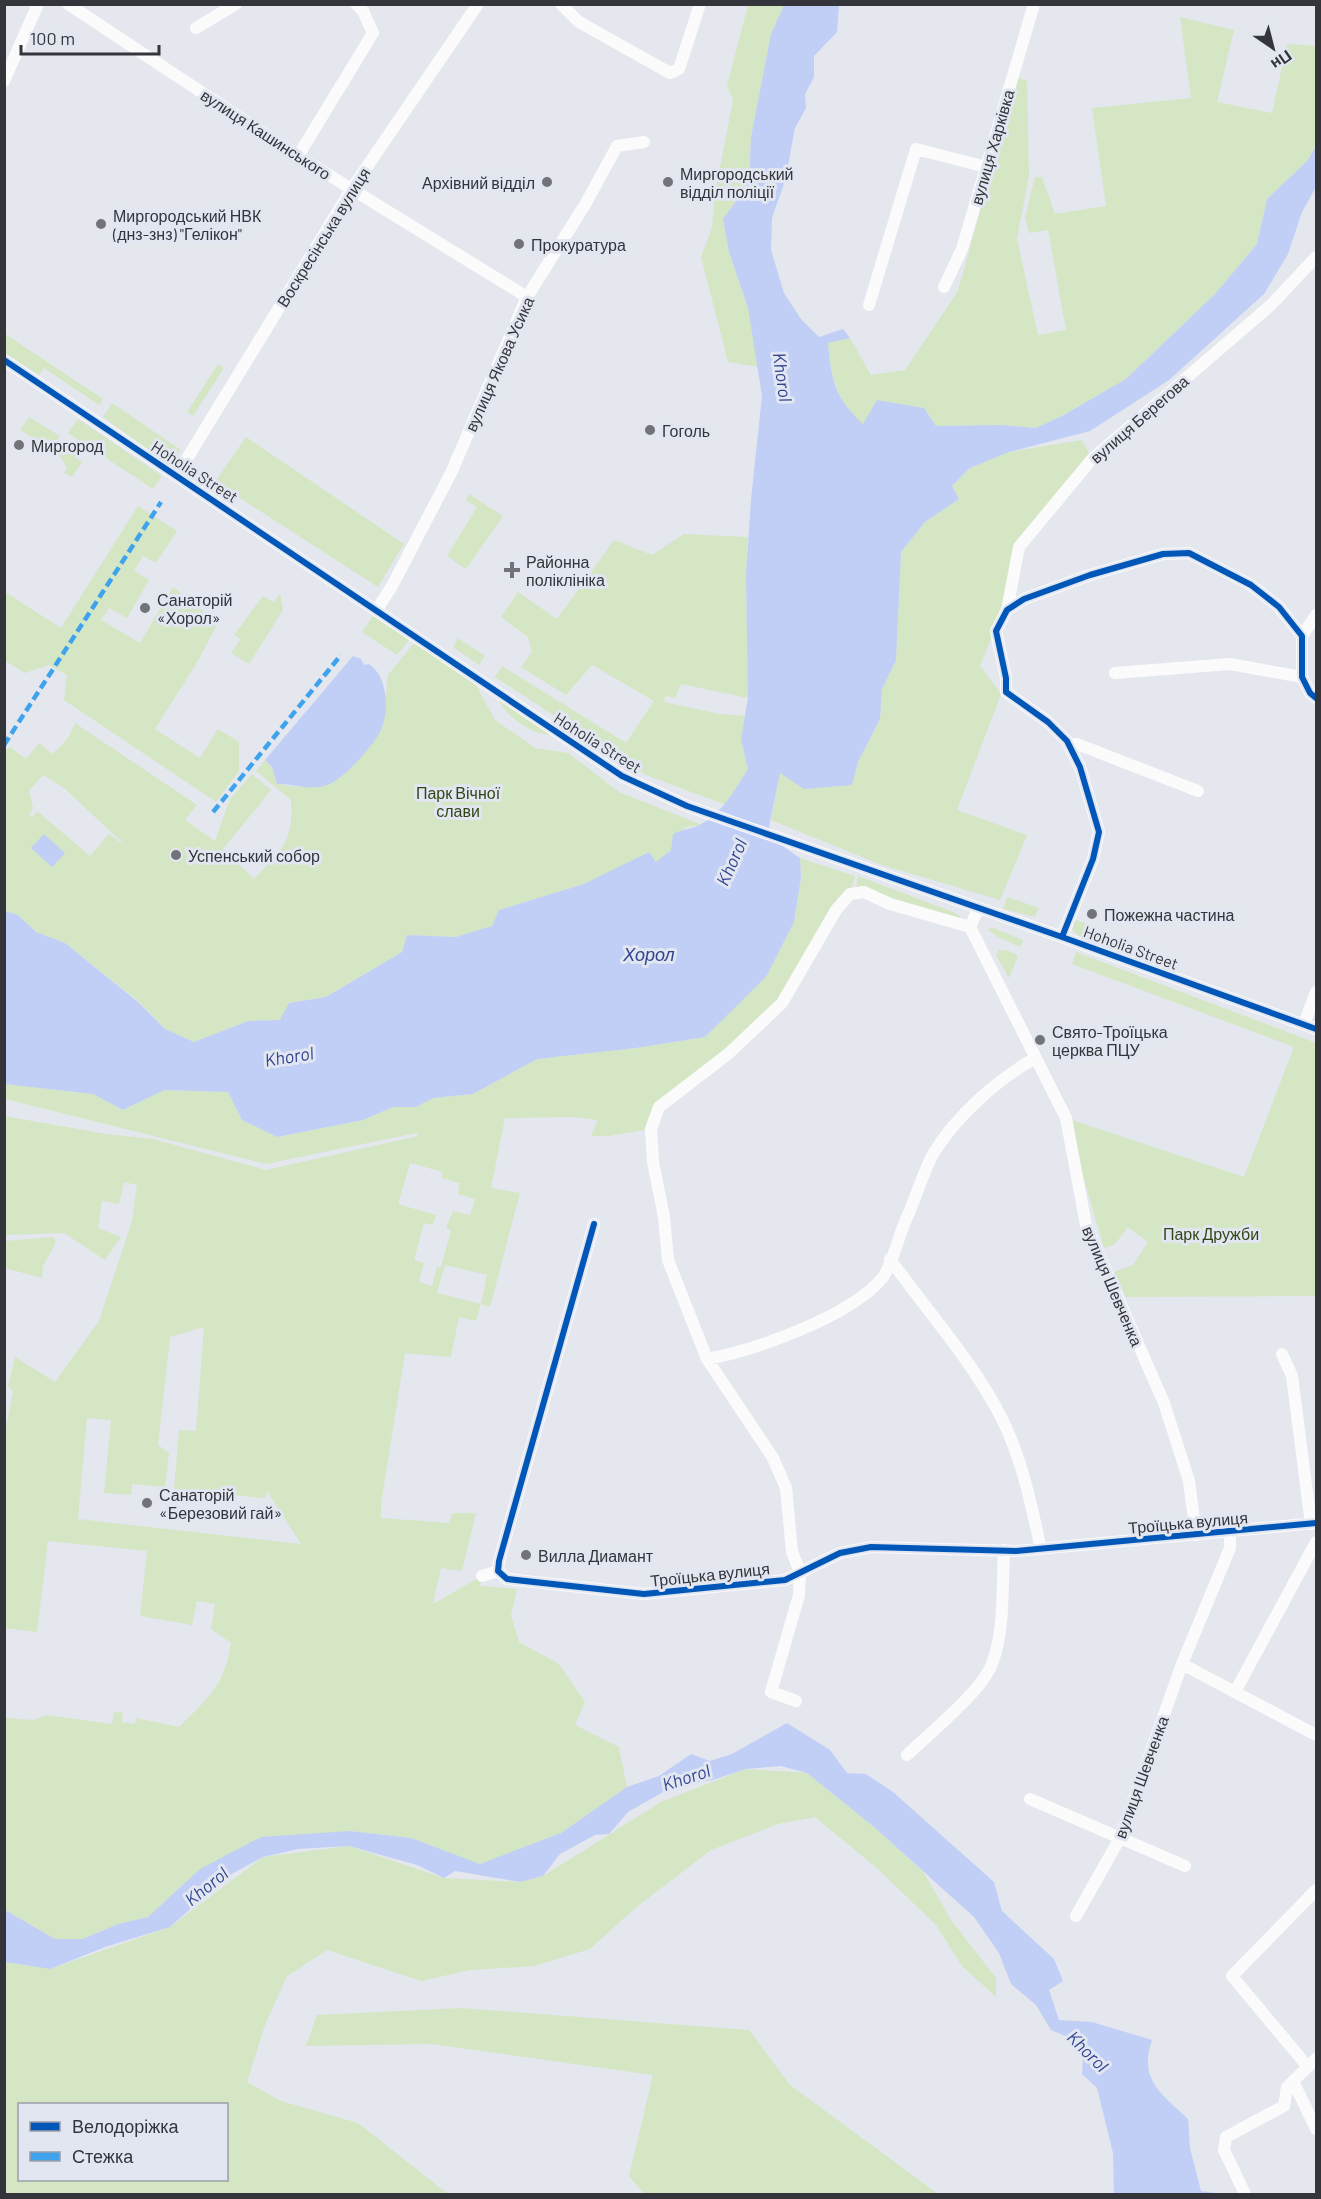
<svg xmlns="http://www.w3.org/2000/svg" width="1321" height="2199" font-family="Barlow,sans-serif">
<rect width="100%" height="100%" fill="#e4e7ee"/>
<path fill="#d4e6c4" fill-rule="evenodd" d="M748,5H784L771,34L751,137L749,183L723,219L729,252L748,308L759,367L728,362L701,257L712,228L715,193L733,100L727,86Z
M1180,17L1234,30L1217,102L1272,113L1287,44L1316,46V146L1308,160L1267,199L1257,244L1215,294L1126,379L1062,416L1036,428L1000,425L936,426L924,408L906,406L863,425C835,396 832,383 828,343L850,338L871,375L905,370L958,291L1017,78L1027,81L1029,176L1017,239L1038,335L1066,330L1048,230L1029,233L1025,217L1035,177H1042L1055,214L1106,206L1092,108L1191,98Z
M4,333L103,399L99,405L44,368L39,375L5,353Z
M218,364L224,368L193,416L187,412Z
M112,403L181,450L172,461H164L103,417Z
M29,417L60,436L51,449L20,430Z
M78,419L162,476L153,489L68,433Z
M246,437L404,544L378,587L215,482Z
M1082,440L1092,459L1019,547L1005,604L980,666L1001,694L957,810L1027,835L1000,900L882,865L771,820L780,773L852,785L858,762L880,720L882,689L896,660L901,552L925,522L959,499L952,486L970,468L1009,452Z
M66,441L80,450L76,458L82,462L72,477L64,473L67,468L58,453Z
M469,494L503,516L466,569L447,556L477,507L466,500Z
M138,506L177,531L156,563L143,556L134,571L149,580L127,618L109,608L101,620L140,643L173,587L218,623L196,664L155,729L200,758L218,729L239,742V771L216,802L64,700L67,675L49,665L25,673L5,661V592L61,628Z
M684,534L748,537L746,575L748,698L681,684L675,698L665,696L664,702L720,714L745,716L741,739L748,769L726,805L646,775L495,677L502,666L626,743L654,701L592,665L566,695L521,667L532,652L528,637L501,617L518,592L557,619L614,540L652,555Z
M280,593L283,610L249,664L231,653L241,639L234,635L263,596L274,602Z
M373,616L409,640L397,655L362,632Z
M458,638L485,656L479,665L453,647Z
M414,643L476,685L495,720L535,748L568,753L619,792L702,825L686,827L672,849L656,863L649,853L584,884L499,910L493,926L456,937L407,935L402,952L326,997L289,1003L281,1020L248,1021L194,1042L165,1029L138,1001L65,943L36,932L18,915L5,911L4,751L10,747L26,759L39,743L53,754L68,738L75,723L197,805L185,820L215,841L230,799L252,774L271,790L223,849L254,879C281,851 294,842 291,800L256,771L265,760L272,767L277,784L296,787L381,731L388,675ZM43,775L64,788L128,848L109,834L90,856L37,811L33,816L29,815L33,808L29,791Z
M498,699L552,735C533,736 505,716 498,699Z
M800,858L855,876L850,894L782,1003L659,1107L651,1129L608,1136H591L598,1120L573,1117L505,1118L491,1188L520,1193L490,1307L481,1304L476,1321L459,1317L451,1357L405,1353L381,1504V1518L449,1523L453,1513H476L462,1571L441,1568L433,1604L482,1576L480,1586L517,1589L511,1616L519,1642L559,1664L585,1702L575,1725L619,1747L627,1787L561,1833L480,1865L411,1838L350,1831L200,1869L148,1917L118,1924L83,1939H55L5,1910V1718L34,1720L47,1715L112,1724L114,1712L123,1713L122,1722L135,1724L136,1718L179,1727C209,1697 224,1687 231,1643L211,1629L215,1604L197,1601L192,1625L140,1616L147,1551L48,1541L37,1632L5,1628L4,1438L13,1391L8,1386L15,1357L55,1382L99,1321L132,1221L137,1185L124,1182L119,1204L102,1201L98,1228L121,1237L105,1260L64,1233L5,1235L4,1116L106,1134L153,1139L266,1170L418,1136L416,1133L266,1164L5,1099V1084L93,1094L123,1110L164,1090L228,1092L242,1120L277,1137L363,1120L393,1107H416L433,1098L473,1094L537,1059L636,1048L705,1037L766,976L794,922L801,878ZM410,1163L443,1172L441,1178L460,1183L458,1194L475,1199L470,1215L453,1211L446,1228L451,1230L441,1267H437L432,1286L419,1282L424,1263L414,1260L424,1223L433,1225L436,1215L398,1204ZM445,1265L487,1275L481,1304L437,1293ZM204,1327L196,1431L179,1430L174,1490L266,1498L267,1491L301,1544L78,1519L87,1418L111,1420L104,1493L131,1495L132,1484L165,1487L169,1453L158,1445L170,1337Z
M858,876L953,912L960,916L959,920L856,888Z
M1007,897L1039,908L1035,917L1003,909Z
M1075,920L1091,925L1086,935L1080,937L1072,929Z
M993,928L1023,940L1021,947L998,937L987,929Z
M999,950L1009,951L1018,956L1009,978L996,955Z
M1076,952L1316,1043V1296L1126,1297L1114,1272L1133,1265L1148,1242L1128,1227L1115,1244L1104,1248L1066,1118L1244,1177L1294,1047L1072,964Z
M53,1237L56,1242L43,1266L42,1278L5,1268V1241Z
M745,1769L807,1773L874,1827L924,1873L951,1920L996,1978V1997L962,1966L936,1925L878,1869L815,1817L778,1824L711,1850L634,1909L590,1949L534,1966L470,1970L421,1981L327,1950L287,1976L265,2025L247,2082L281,2101L358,2123L448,2194H5L4,1962L50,1969L170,1927L263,1857L349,1846L444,1878L520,1882L543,1876L661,1802ZM20,2104H226V2180H20Z
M462,2008L749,2030L790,2085L938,2194H644L629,2176L653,2075L431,2044L306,2046L317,2015Z"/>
<path fill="#c1cff6" d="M784,5H839L837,32L814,56V77L805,94L806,108L795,128L785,181L772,218L771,250L784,293L801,319L819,337L843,329L850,338L828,343C832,383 834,396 863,424L877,400L924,408L936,426L1000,425L1036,428L1062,416L1126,379L1215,294L1257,244L1267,199L1308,160L1316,146V187L1302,212L1288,254L1264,294L1169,380L1090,431L1009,452L970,468L952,486L959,499L925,522L901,552L896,660L882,689L880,719L858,762L852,785L804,789L780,773L769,827L781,845L800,858L801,878L794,922L766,977L705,1037L636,1048L537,1059L473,1094L433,1098L416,1107H393L363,1120L277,1137L242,1120L228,1092L164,1090L123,1110L93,1094L5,1084L4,911L18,915L36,932L65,943L138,1002L165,1029L194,1042L248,1021L280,1020L289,1003L326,997L402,952L407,935L456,937L492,926L499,910L584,884L649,852L656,862L671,850L673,834C682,829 695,829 703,823C724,811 735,789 748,769L741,739L748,698L746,575L751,499L762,396L748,308L729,252L723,219L749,183L751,137L771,34Z
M353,656L361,659L364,665L369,664C388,676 390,713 380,732C372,747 343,780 327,785C310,791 294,784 277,784L272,767L265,760Z
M44,834L65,853L52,867L31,848Z
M787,1723L830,1750L847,1773L866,1774L893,1792L994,1882L1002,1911L1054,1959L1063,1981L1049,1990L1059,2020L1092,2022L1152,2040C1138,2080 1162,2094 1188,2119L1190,2148L1201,2191L1222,2194H1114L1113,2153L1097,2088L1082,2074L1083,2057L1077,2041L1051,2030L1036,2005L1011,1984L999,1953L974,1917L874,1827L807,1773L781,1766L745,1769L713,1780L672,1787L628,1812L609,1834L595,1835L560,1854L543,1876L520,1882L455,1871L444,1878L417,1865L349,1846L298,1849L263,1857L228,1876L170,1927L105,1947L50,1969L5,1962V1910L55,1939H83L118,1924L148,1917L200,1869L261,1837L350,1831L411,1838L480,1864L561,1833L627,1787L659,1776L691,1754L710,1761L732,1754Z"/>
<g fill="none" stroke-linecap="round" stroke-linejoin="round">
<path stroke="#fbfbfc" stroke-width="12" d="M68,4L298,156L527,297
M561,4L579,22L670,73L679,69L700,4
M196,28L236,4
M4,81L38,4
M298,156L373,33L363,11L356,4
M944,287L962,249L1034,4
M869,305L916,149L986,167
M4,360L622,776L687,806L1062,937L1316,1029
M177,475L351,190L478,4
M1007,610L1019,547L1092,459L1271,305L1316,257
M376,611L392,586L451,473L527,297L586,203L617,146L644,142
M1302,636L1316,615
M1115,673L1230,664L1302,677
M1069,744H1077L1198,791
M978,909L970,927L1066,1118L1086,1225L1164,1403L1189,1481L1196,1535
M1062,937L1093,859L1099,832L1080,767L1067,741L1048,722L1006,692V678L996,631L1007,610L1024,599L1090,575L1163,554L1189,553L1251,585L1279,607L1302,636V677L1310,693L1316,698
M1304,1024L1316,992
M594,1224L499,1561L498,1571L507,1579L644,1594L785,1580L840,1553L871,1547L1016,1551L1316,1523
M890,1259C927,1311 972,1360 1001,1417C1022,1458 1031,1504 1041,1549
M1282,1354L1292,1376L1311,1524
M707,1359C756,1350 852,1316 883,1277C893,1263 898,1238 905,1222C915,1200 922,1175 933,1154C956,1116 997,1080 1035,1058
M482,1576L498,1571
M1182,1664L1316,1735
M1235,1692L1316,1542
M796,1701L771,1692L799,1595L800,1572L792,1552L786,1488L773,1458L707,1359L668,1260L664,1217L653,1162L651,1129L659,1107L728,1054L782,1003L836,910L850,894L864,892L890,904L970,927
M907,1755C930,1733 981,1692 992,1664C1005,1629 1002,1587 1004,1550
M1030,1799L1185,1866
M1076,1916L1120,1838L1182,1664L1230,1548V1532
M1308,2067L1232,1976L1316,1890
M1293,2081L1316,2129
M1245,2194L1224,2150L1226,2137L1284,2106L1287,2087L1316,2059"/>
<path stroke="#3ea3ec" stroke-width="4.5" stroke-dasharray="9 4.5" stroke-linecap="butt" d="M4,745L161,502
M213,812L341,655"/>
<g stroke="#e1e6f1" stroke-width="10">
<path id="cycleway" d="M4,360L622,776L687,806L1062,937L1316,1029
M1062,937L1093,859L1099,832L1080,767L1067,741L1048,722L1006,692V678L996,631L1007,610L1024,599L1090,575L1163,554L1189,553L1251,585L1279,607L1302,636V677L1310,693L1316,698
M594,1224L499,1561L498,1571L507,1579L644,1594L785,1580L840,1553L871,1547L1016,1551L1316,1523"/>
</g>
<use href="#cycleway" stroke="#0057b8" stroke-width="6"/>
</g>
<g fill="#727379" stroke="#e1e6f1" stroke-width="2">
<circle cx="547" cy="182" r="6"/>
<circle cx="668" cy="182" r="6"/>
<circle cx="101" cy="224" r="6"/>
<circle cx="519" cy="244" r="6"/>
<circle cx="650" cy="430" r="6"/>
<circle cx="19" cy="445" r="6"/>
<path d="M509 561h6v6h6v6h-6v6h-6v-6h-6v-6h6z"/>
<circle cx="145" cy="608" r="6"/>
<circle cx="176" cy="855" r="6"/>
<circle cx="1092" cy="914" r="6"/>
<circle cx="1040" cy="1040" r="6"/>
<circle cx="147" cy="1503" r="6"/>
<circle cx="526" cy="1555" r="6"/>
</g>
<g text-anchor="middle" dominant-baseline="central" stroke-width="6" stroke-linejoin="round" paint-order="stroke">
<g font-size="16" fill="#34353a" stroke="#e1e6f1">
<text transform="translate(266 134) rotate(33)">вулиця Кашинського</text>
<text transform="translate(992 147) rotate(-74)">вулиця Харківка</text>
<text transform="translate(323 237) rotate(-58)">Воскресінська вулиця</text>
<text transform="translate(499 364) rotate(-66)">вулиця Якова Усика</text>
<text transform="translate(1139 419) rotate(-41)">вулиця Берегова</text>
<text transform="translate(195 471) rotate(33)">Hoholia Street</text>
<text transform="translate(598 742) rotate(32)">Hoholia Street</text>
<text transform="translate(1131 947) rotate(20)">Hoholia Street</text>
<text transform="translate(1113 1286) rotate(67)">вулиця Шевченка</text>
<text transform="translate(1188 1522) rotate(-5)">Троїцька вулиця</text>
<text transform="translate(710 1574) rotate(-6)">Троїцька вулиця</text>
<text transform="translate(1141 1777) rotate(-70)">вулиця Шевченка</text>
</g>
<g font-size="16" fill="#34353a" stroke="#e1e6f1" text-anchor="start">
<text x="680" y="173">Миргородський<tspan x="680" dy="18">відділ поліції</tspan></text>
<text x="535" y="182" text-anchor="end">Архівний відділ</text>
<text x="113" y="215">Миргородський НВК<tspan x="113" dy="18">(днз-знз) "Гелікон"</tspan></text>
<text x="531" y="244">Прокуратура</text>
<text x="662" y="430">Гоголь</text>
<text x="31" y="445">Миргород</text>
<text x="526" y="561">Районна<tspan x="526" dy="18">поліклініка</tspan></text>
<text x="157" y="599">Санаторій<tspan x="157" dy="18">«Хорол»</tspan></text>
<text x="188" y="855">Успенський собор</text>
<text x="1104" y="914">Пожежна частина</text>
<text x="1052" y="1031">Свято-Троїцька<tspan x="1052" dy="18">церква ПЦУ</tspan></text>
<text x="159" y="1494">Санаторій<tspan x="159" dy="18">«Березовий гай»</tspan></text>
<text x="538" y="1555">Вилла Диамант</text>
</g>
<g font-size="16" fill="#334616" stroke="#e1e6f1">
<text x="458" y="792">Парк Вічної<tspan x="458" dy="18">слави</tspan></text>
<text x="1211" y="1233">Парк Дружби</text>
</g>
<g font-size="18" font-style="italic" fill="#324590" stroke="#e1e6f1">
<text transform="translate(783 377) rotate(82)">Khorol</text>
<text transform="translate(731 862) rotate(-66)">Khorol</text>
<text x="649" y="954">Хорол</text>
<text transform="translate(289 1056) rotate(-9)">Khorol</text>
<text transform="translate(686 1777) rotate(-18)">Khorol</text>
<text transform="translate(206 1886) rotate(-39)">Khorol</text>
<text transform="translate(1088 2051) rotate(45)">Khorol</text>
</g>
</g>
<rect width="1321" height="2199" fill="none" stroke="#34353a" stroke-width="12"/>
<rect x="18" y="2103" width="210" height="78" fill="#e1e6f1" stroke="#9c9fa8" stroke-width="1.5"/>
<rect x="30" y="2122" width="30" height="9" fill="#0057b8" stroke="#9c9fa8" stroke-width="1.5"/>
<text x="72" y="2133" font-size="18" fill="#34353a">Велодоріжка</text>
<rect x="30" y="2152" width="30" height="9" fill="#3ea3ec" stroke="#9c9fa8" stroke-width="1.5"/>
<text x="72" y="2163" font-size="18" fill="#34353a">Стежка</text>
<g transform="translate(1273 48) rotate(145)" stroke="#e1e6f1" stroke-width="4.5" paint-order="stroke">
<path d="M0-4.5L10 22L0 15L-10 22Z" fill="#34353a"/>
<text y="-9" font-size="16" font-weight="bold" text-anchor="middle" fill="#34353a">Пн</text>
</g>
<path d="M21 45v9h138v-9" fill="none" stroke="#34353a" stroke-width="3"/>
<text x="30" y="45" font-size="18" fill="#34353a" stroke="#e1e6f1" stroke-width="4.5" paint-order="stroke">100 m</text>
</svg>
